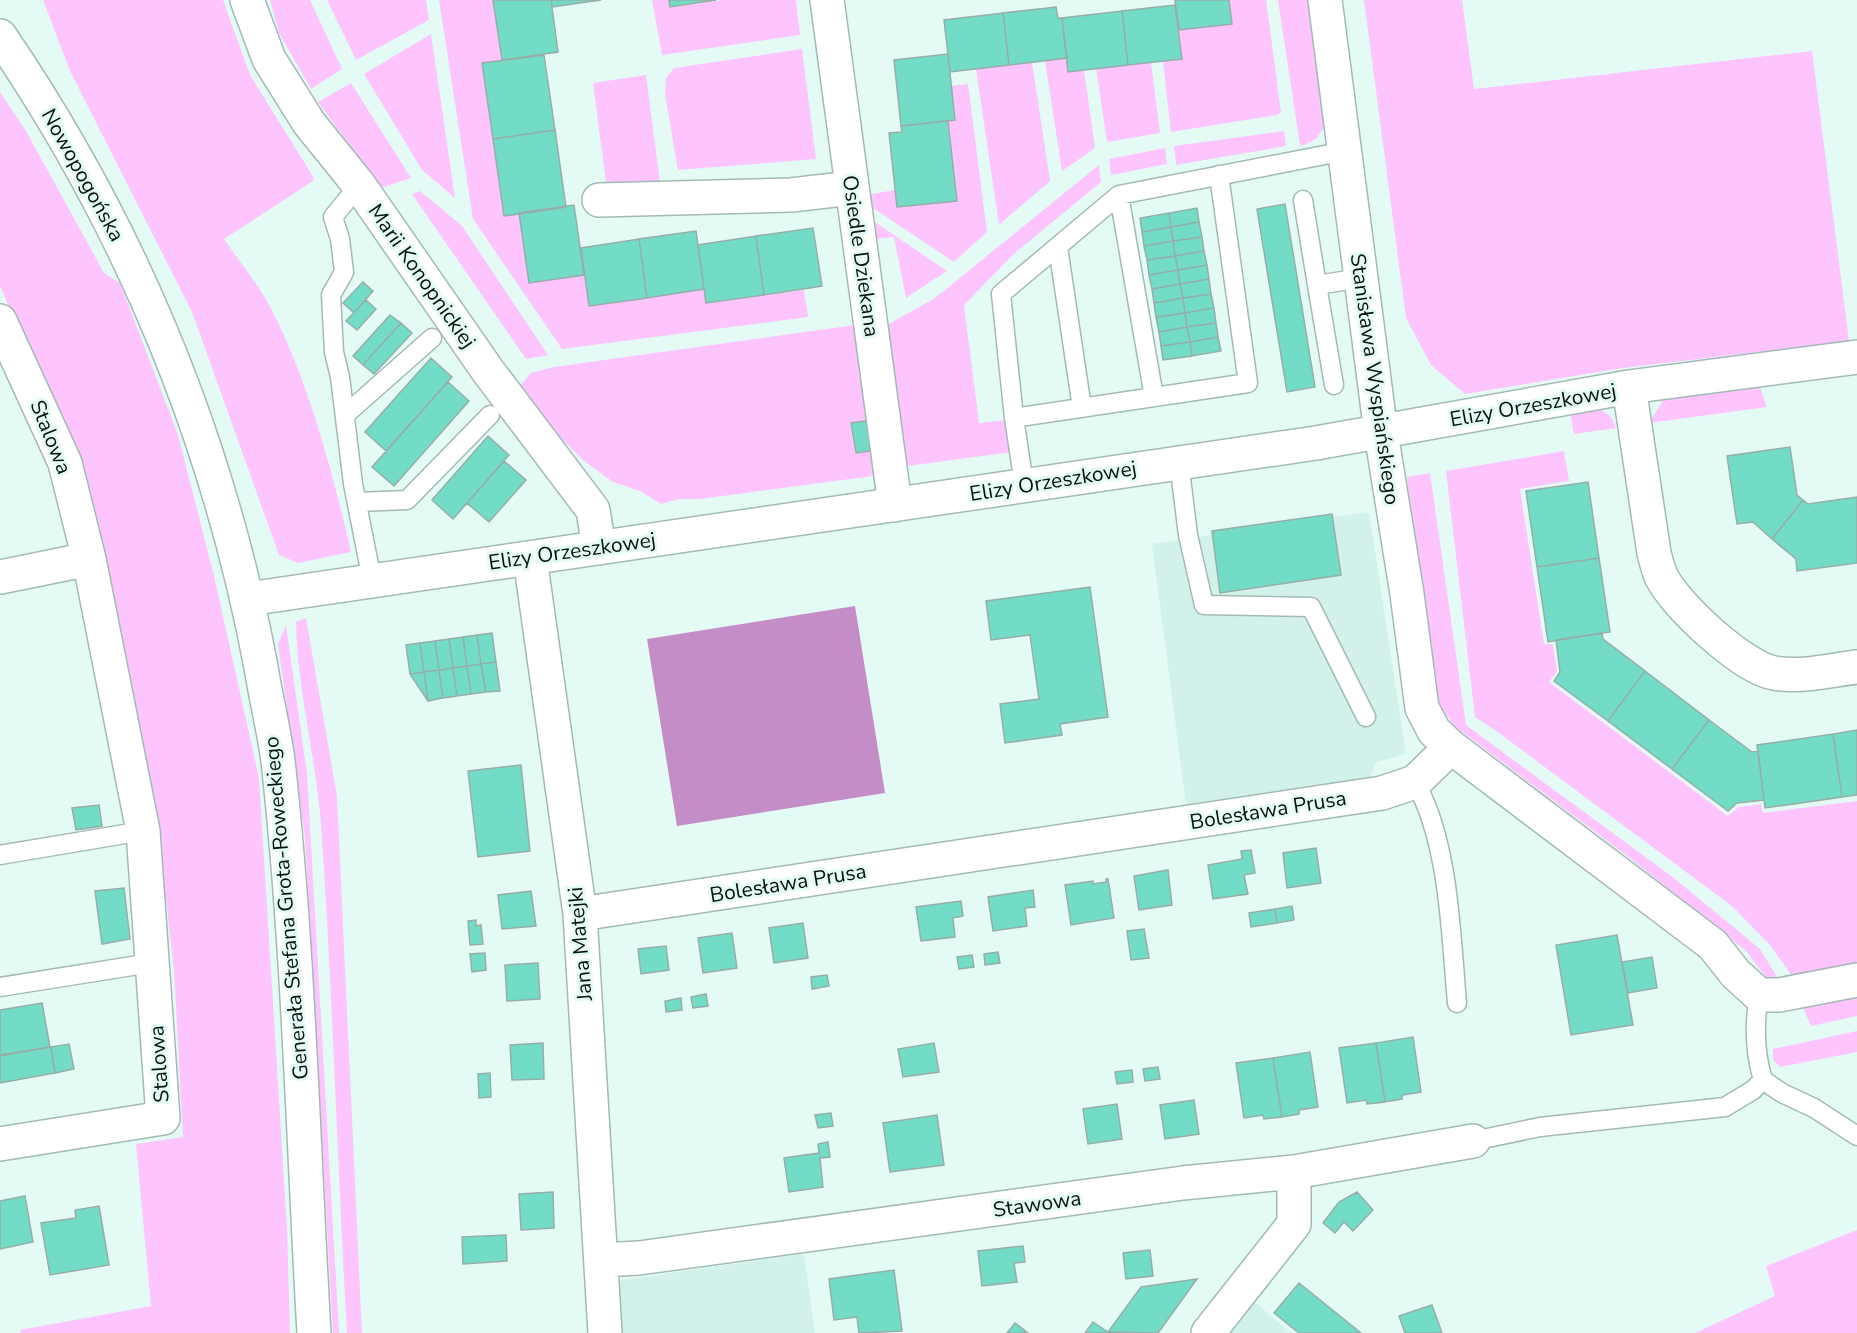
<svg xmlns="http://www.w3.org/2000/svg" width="1857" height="1333" font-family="'Nunito Sans',sans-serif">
<rect width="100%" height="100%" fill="#e4fbf5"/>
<path fill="#d1f1ea" d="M1369,512L1406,754L1377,762L1368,780L1186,805L1152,544Z
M804,1254L815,1333H619L615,1281Z
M1249,1297L1291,1333H1223Z"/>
<path fill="#fdc4fe" d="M43,0H223L250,75L314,178L313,181L224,239C238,260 256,281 268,303C307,375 333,473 351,552L298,563L279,555L192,312L70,71Z
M270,0H310L342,69L311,89L279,33Z
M327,0H426L429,20L356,60Z
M439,0H498L507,59L487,62L508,212L522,210L532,281L587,273L592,305L708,288L710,303L804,290L808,317L562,349L473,219Z
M652,0H672L674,7L722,0H796L800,35L662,55Z
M1229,0H1266L1281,112L1277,115L1171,132L1163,61L1182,59L1179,30L1232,24Z
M1278,0H1310L1326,117C1323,134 1316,142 1300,146Z
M1364,0H1462L1474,89L1812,51L1849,341L1623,368L1465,394L1431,365L1406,318Z
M431,34L455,198L422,170L364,74Z
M802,49L816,159L678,170L665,94L666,78L674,68Z
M1067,58L1068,72L1084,70L1095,148L1062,171L1045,61Z
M1032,62L1050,181L999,225L976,69Z
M1151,63L1160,133L1107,142L1096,68Z
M646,75L660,183L607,190L593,83Z
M351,83L411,178L381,188L318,102Z
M968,84L987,232L954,262L867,204L866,195L895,190L897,207L956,201L948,121L955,120L951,86Z
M0,92L26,131L104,273L120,283L178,435L214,576L259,778L287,1228L290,1333H21L20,1330L151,1306L136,1144L183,1137L174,970L166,899L76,462L0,286Z
M1284,131L1286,146L1176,165L1174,146Z
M1165,148L1167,164L1111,175L1109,159Z
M1099,165L1101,182L1016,252L964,305L979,423L1007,420L1012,452L907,466L887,325L935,298Z
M420,191L462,226L548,355L526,359L412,194Z
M869,218L947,271L906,298L894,237L873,239Z
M855,325L871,420L850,423L855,453L876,451L880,475L700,499H679L661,504L640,491L613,482L584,461L544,421L518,388L531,373L554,367Z
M1759,385L1767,407L1649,423L1664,399Z
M1591,407C1605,411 1612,414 1616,428L1574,434L1570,412Z
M1564,451L1569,481L1520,489L1544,644H1553L1557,671L1549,682L1728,816L1739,807L1761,804L1763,813L1857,801V964L1793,977L1769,944L1733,907L1495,730L1475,717L1446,471Z
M1430,473L1466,725L1674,878L1760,949L1779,980L1767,979L1746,951L1630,858L1454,726L1439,704L1407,477Z
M306,618L337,796L362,1333H347C337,1164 333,994 321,825C316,757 297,690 296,622Z
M286,625L307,774L339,1333H333L305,838L278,644Z
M1857,996V1016L1811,1026L1803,1008Z
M1857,1031V1052L1780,1067L1773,1060V1049Z
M1857,1230V1333H1695L1775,1296L1766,1266Z"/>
<path fill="#c58dc7" d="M855,606L885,793L677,826L647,639Z"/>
<path fill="#73dcc7" stroke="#97ada8" stroke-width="1.5" d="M493,0H551L558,52L502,60Z
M551,0H601L552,7Z
M669,0H716L670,7Z
M1175,0H1229L1232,24L1179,30Z
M1175,5L1182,59L1128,65L1122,11Z
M1056,7L1058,18H1062L1067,58L1009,65L1003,13Z
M1122,11L1128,65L1068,72L1062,18Z
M1003,13L1009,65L950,72L944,20Z
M948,54L955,120L901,126L894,60Z
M544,55L555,130L493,139L482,63Z
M948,121L957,201L897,207L889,133L902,132L901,126Z
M555,130L566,207L504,216L493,139Z
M1285,204L1315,387L1287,392L1257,209Z
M574,205L584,275L529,283L519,213Z
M1197,208L1199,222L1171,227L1169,213Z
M1169,213L1171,227L1142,232L1140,218Z
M1199,222L1202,237L1173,241L1171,227Z
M1171,227L1173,241L1144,246L1142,232Z
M813,228L822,286L764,295L756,236Z
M696,231L704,289L647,298L639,239Z
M756,236L764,295L706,303L698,245Z
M1202,237L1204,251L1175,256L1173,241Z
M639,239L647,298L589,306L581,248Z
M1173,241L1175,256L1147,260L1144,246Z
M1204,251L1207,265L1178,270L1175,256Z
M1175,256L1178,270L1149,275L1147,260Z
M1207,265L1209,279L1180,284L1178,270Z
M1178,270L1180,284L1152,289L1149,275Z
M1209,279L1211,294L1183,298L1180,284Z
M363,282L373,291L354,313L343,303Z
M1180,284L1183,298L1154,303L1152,289Z
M1211,294L1214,308L1185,313L1183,298Z
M1183,298L1185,313L1156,317L1154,303Z
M366,300L376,309L357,330L346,321Z
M1214,308L1216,323L1187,327L1185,313Z
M1185,313L1187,327L1159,332L1156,317Z
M390,315L401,323L363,365L353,356Z
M401,323L412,333L374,374L363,365Z
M1216,323L1218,337L1190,342L1187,327Z
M1187,327L1190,342L1161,346L1159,332Z
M1218,337L1221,351L1192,356L1190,342Z
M1190,342L1192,356L1163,360L1161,346Z
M431,358L452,377L386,451L365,432Z
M448,382L469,401L394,486L372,467Z
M872,420L876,450L856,453L851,423Z
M488,436L509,455L453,519L432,500Z
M1790,447L1797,495L1803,500L1772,539L1753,522L1737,524L1727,456Z
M504,461L526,480L489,522L467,503Z
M1588,482L1599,558L1537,567L1526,491Z
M1857,497V563L1797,571L1796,559L1772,539L1803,500L1808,504Z
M1332,514L1341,575L1220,593L1212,531Z
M1599,558L1610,632L1548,642L1537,567Z
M1090,587L1108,717L1060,724L1062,735L1005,743L1000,704L1039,699L1030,635L991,640L986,601Z
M492,633L496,662L481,664L477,635Z
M1602,633L1603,639L1645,671L1608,721L1554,681L1560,672L1556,640Z
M477,635L481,664L467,666L463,637Z
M463,637L467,666L453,668L449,639Z
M449,639L453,668L439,670L435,641Z
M435,641L439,670L424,672L420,643Z
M420,643L424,672L410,674L406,645Z
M496,662L500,691L486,692L481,664Z
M481,664L486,692L471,694L467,666Z
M467,666L471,694L457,696L453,668Z
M453,668L457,696L443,698L439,670Z
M439,670L443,698L428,701L424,672Z
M1645,671L1709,720L1672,769L1608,721Z
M424,672L428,701L410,674Z
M1709,720L1752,752L1758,751L1764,800L1737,803L1728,811L1672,769Z
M1857,730V795L1842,797L1833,734Z
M1833,734L1842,797L1765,808L1757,745Z
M521,765L530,851L478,857L468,771Z
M99,805L102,826L76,830L72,808Z
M1316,848L1321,883L1287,888L1283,853Z
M1251,850L1255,873L1244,875L1248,894L1213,899L1208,865L1242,859L1241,851Z
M1168,870L1172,905L1139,910L1134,876Z
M1106,879H1108L1114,918L1071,925L1065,885L1093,881V884L1106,882Z
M124,888L130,939L102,944L95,891Z
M1033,890L1035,907L1025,908L1027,926L993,931L988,897Z
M531,891L536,926L502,929L498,895Z
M961,901L963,916L953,918L955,937L921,941L916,907Z
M1292,906L1294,920L1277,923L1275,909Z
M1275,909L1277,923L1251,927L1249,913Z
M476,920V926L481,925L483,944L470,945L468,921Z
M803,923L808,958L774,963L769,928Z
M1144,929L1149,958L1131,960L1127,931Z
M732,933L737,968L703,973L698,938Z
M1617,935L1633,1025L1571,1035L1556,945Z
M666,946L669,970L641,974L638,949Z
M998,952L1000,963L985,965L984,954Z
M485,953L486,970L472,972L470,954Z
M972,955L974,967L959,969L957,957Z
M1652,957L1657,988L1628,993L1622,962Z
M538,963L540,999L507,1001L505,965Z
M827,975L829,986L812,989L811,977Z
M706,994L708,1006L693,1008L691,997Z
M681,998L682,1010L666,1012L665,1001Z
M42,1003L50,1047L0,1055V1010Z
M1413,1037L1421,1092L1402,1095V1099L1385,1102L1376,1043Z
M543,1043L544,1079L512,1080L510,1045Z
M934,1043L939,1072L903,1077L898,1049Z
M1376,1043L1385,1102L1367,1104L1366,1100L1347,1103L1339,1048Z
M69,1044L74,1069L55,1073L51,1047Z
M51,1047L55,1073L0,1083V1056Z
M1310,1052L1318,1107L1299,1110V1114L1282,1117L1273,1058Z
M1273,1058L1282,1117L1264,1119L1263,1115L1244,1118L1236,1063Z
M1158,1067L1160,1079L1145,1081L1143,1069Z
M1132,1070L1133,1082L1117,1084L1115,1072Z
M490,1073L491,1097L479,1098L478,1074Z
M1194,1100L1199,1134L1165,1139L1160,1105Z
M1117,1104L1122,1139L1088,1144L1083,1109Z
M831,1113L833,1126L818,1128L815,1115Z
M937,1115L944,1165L890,1172L883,1123Z
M828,1142L830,1157L820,1158L823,1187L789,1192L784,1158L819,1153L818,1144Z
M553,1192L554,1228L521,1230L519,1194Z
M1357,1192L1373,1210L1353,1231L1344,1222L1335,1233L1323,1223L1339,1202Z
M25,1196L33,1242L0,1249V1201Z
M99,1206L109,1265L50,1275L41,1223L76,1218L75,1210Z
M506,1235L507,1261L463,1264L462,1237Z
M1023,1246L1025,1262L1014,1263L1017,1282L982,1286L978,1251Z
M1150,1250L1153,1276L1126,1279L1123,1253Z
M894,1270L902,1331L859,1333L857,1317L834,1320L829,1279Z
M1197,1279L1158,1333L1108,1332L1141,1287Z
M1299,1283L1361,1333H1299L1274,1313Z
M1432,1305L1442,1333H1405L1399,1316Z
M1093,1322L1108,1332L1109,1333H1085Z
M1015,1323L1028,1333H1007Z"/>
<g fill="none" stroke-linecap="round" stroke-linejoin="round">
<g stroke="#a3bab4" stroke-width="21">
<path id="service" d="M1219,175L1248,383L1014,418L1001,294L1119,195L1345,151
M359,185L333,217L340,239L344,272L331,295L334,352L340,377L353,484L372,580
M1119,195L1154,397
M1303,200L1317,285L1361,278
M1058,247L1082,408
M1317,285L1334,385
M345,415L432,338
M1014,418L1024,484
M1179,462L1188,535L1204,605L1311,607L1366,717
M357,502L407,500L490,415
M1415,782C1449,841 1451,935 1457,1003
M0,855L143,831
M0,987L151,963
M1763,1080L1782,1093L1814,1108L1857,1136
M1473,1141L1540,1127L1725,1107L1753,1090L1763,1080C1754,1051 1754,1024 1759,995"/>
</g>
<g stroke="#a3bab4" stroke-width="36">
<path id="minor" d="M247,0L269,59L309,123L359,185L488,371L593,510L599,548
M827,0L895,505
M1325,0L1381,433L1407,594L1422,708L1434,731L1451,747L1713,945L1735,973L1759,995H1779L1857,980
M599,200L791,195L852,188
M0,321L65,463L89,559L143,831L163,1118L0,1144
M1629,387L1654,553C1656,561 1658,569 1661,576C1674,604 1743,668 1774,673C1801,678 1831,670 1857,667
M530,558L580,914L605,1333
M0,577L89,559
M248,599L1316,443L1629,387L1857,357
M580,914L1382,793L1415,782L1451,747
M601,1260L639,1258L1183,1183L1294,1172L1473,1141
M1208,1333L1294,1224V1172"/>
</g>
<g stroke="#a3bab4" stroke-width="36">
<path id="tertiary" d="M0,36C131,228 218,439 261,667C266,699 274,730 278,761C299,951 303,1143 314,1333"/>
</g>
<use href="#service" stroke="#fff" stroke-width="18"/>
<use href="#minor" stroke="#fff" stroke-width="33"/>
<use href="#tertiary" stroke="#fff" stroke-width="33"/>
</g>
<g text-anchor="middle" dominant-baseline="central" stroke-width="6" stroke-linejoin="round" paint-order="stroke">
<g font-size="21" fill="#0a1210" stroke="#e4fbf5">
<text transform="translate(83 175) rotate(61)">Nowopogońska</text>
<text transform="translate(861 256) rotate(82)">Osiedle Dziekana</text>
<text transform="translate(422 276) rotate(55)">Marii Konopnickiej</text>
<text transform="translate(1375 379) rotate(82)">Stanisława Wyspiańskiego</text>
<text transform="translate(1533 405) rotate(-10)">Elizy Orzeszkowej</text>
<text transform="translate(51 437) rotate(68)">Stalowa</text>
<text transform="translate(1053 481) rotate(-9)">Elizy Orzeszkowej</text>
<text transform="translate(572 551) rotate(-8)">Elizy Orzeszkowej</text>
<text transform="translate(1268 810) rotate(-9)">Bolesława Prusa</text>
<text transform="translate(788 883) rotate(-9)">Bolesława Prusa</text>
<text transform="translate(286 908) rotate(-95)">Generała Stefana Grota-Roweckiego</text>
<text transform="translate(580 944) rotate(-95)">Jana Matejki</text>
<text transform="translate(159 1064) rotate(-94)">Stalowa</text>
<text transform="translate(1037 1204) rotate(-8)">Stawowa</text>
</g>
</g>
</svg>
